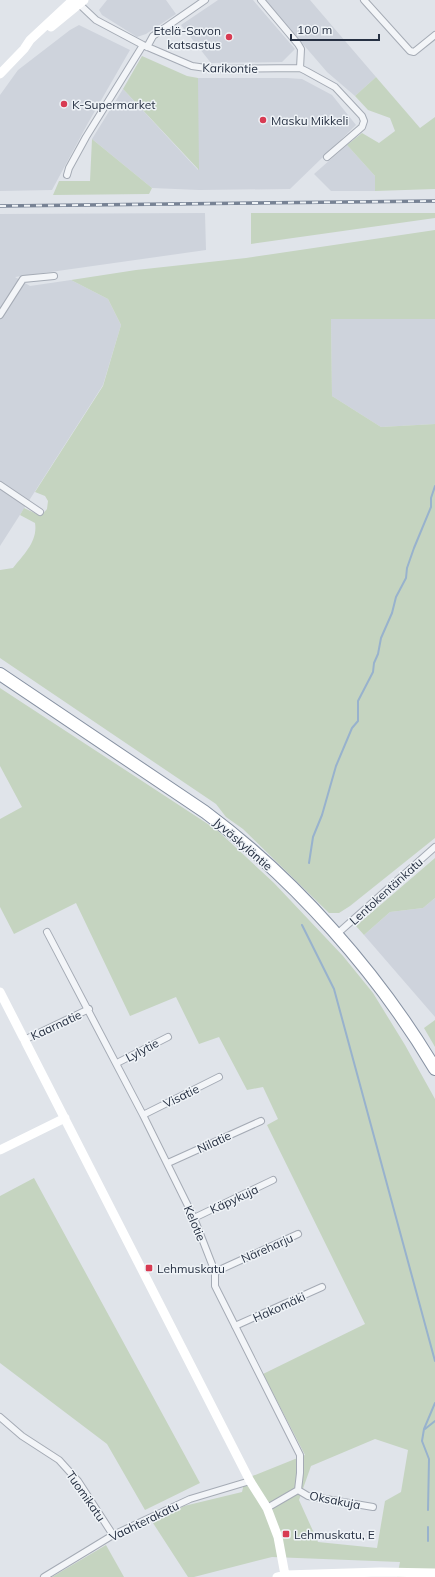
<svg xmlns="http://www.w3.org/2000/svg" width="435" height="1577" font-family="Mulish,sans-serif">
<rect width="100%" height="100%" fill="#e0e4ea"/>
<path fill="#ced3dc" d="M107,0H166L176,14L146,34L137,37L102,15L99,10Z
M218,0H253L295,49L282,62L211,63L181,25Z
M265,0H310L376,77L355,96L327,72Z
M79,25L130,50L88,123L52,190L0,191V95L18,70L70,30Z
M198,78H287L302,79L332,95L356,125L290,189L199,190L152,188L92,139L123,89L198,170Z
M347,145L375,176V191H331L314,174Z
M205,213L206,250L15,277L30,286L71,280L108,299L121,325L103,385L0,546V214Z
M331,319H435V424L381,427L332,396Z
M435,898V1017L364,935L390,912L423,908Z"/>
<path fill="#c5d4c0" fill-rule="evenodd" d="M142,56L187,76L198,78L199,170L123,89Z
M376,77L420,128L435,117V189L375,191V176L347,145L362,133L379,143L395,131L390,118L368,110L355,96Z
M92,139L152,188L149,194L53,195L59,181H90Z
M251,213H435V218L251,244Z
M435,230V319H331L332,396L381,427L435,424V838L350,906L339,913H329L243,829L226,817L216,804L0,658V570L13,568C24,554 38,541 35,523L20,515L24,508L41,516L47,509L48,501L45,496L35,492L103,386L121,325L108,299L71,280L136,270L246,258Z
M0,688L217,830L274,883L343,956L373,993L405,1045L435,1099V1577H397L400,1562L272,1557L194,1577H188L153,1523L184,1506L242,1492L245,1479L305,1455L263,1374L365,1324L267,1125L278,1119L263,1087L247,1090L219,1037L199,1044L176,997L130,1016L76,903L14,934L0,907V819L22,807L0,766ZM375,1439L408,1450L401,1492L385,1501L377,1548L318,1542L299,1500L311,1466Z
M435,858V898L423,908L390,912L364,935L356,926Z
M435,1020V1047L424,1028Z
M34,1178L200,1483L145,1510L107,1444L0,1363V1196Z
M106,1545L124,1577H52Z"/>
<g fill="none" stroke-linecap="round" stroke-linejoin="round">
<path stroke="#98b2cd" stroke-width="2" d="M309,863L313,837L322,815L336,766L352,728L358,721V701L373,672L374,663L378,654L381,638L392,613L396,597L406,578L407,568L414,548L431,507V498L435,486
M302,925L334,989L435,1361
M425,1429L435,1421
M428,1510L429,1459L422,1441L424,1429L435,1403
M428,1541V1527"/>
<g stroke="#a5abb5" stroke-width="8">
<path id="street" d="M261,0L298,44L301,49L300,68
M364,0L410,51L414,52L435,35
M77,2L96,20L143,45L192,66L213,69L300,68L306,71L335,87L362,116L364,121L362,127L327,157
M147,47L153,36L205,0
M67,175L69,168L86,137L143,45
M0,315L23,279L54,276
M0,485L40,512
M47,932L143,1115L194,1218L215,1272V1286L300,1455V1473L298,1490L267,1508
M337,934L435,847
M24,1040L89,1009
M117,1063L168,1037
M143,1115L219,1077
M168,1163L261,1121
M194,1218L273,1180
M215,1272L298,1234
M235,1326L322,1287
M0,1417L22,1436L59,1460L78,1481L113,1535
M298,1490L308,1496L373,1507
M44,1577L113,1535L190,1499L250,1481"/>
</g>
<g stroke="#8691a2" stroke-width="14">
<path id="highway" d="M0,674L205,812C295,879 378,973 435,1069"/>
</g>
<use href="#street" stroke="#f3f5f8" stroke-width="6"/>
<path stroke="#fff" stroke-width="9" d="M51,27L84,0
M0,74L24,49L30,40L73,0
M0,992L250,1481L267,1508L278,1537L285,1575
M0,1150L65,1118
M277,1577L285,1575L380,1572L435,1573"/>
<use href="#highway" stroke="#fff" stroke-width="12"/>
<g stroke="#788395" stroke-width="3.5">
<path id="rail" d="M0,206L435,201"/>
</g>
<use href="#rail" stroke="#eff3f7" stroke-width="2" stroke-dasharray="6" stroke-linecap="butt"/>
</g>
<g fill="#d83b53" stroke="#eff3f7" stroke-width="1.5">
<circle cx="229" cy="37" r="4"/>
<circle cx="64" cy="104" r="4"/>
<circle cx="263" cy="120" r="4"/>
<rect x="145" y="1264" width="8" height="8" rx="2"/>
<rect x="282" y="1530" width="8" height="8" rx="2"/>
</g>
<g text-anchor="middle" dominant-baseline="central" stroke-width="3" stroke-linejoin="round" paint-order="stroke">
<g font-size="12" fill="#273143" stroke="#eff3f7" text-anchor="start">
<text x="221" y="30" text-anchor="end">Etelä-Savon<tspan x="221" dy="14">katsastus</tspan></text>
<text x="72" y="104">K-Supermarket</text>
<text x="271" y="120">Masku Mikkeli</text>
<text x="157" y="1268">Lehmuskatu</text>
<text x="294" y="1534">Lehmuskatu, E</text>
</g>
<g font-size="12" fill="#273143" stroke="#eff3f7">
<text transform="translate(230 68) rotate(1)">Karikontie</text>
<text transform="translate(243 844) rotate(41)">Jyväskyläntie</text>
<text transform="translate(386 891) rotate(-42)">Lentokentänkatu</text>
<text transform="translate(56 1025) rotate(-25)">Kaarnatie</text>
<text transform="translate(142 1050) rotate(-28)">Lylytie</text>
<text transform="translate(181 1096) rotate(-26)">Visatie</text>
<text transform="translate(214 1142) rotate(-25)">Nilatie</text>
<text transform="translate(234 1199) rotate(-25)">Käpykuja</text>
<text transform="translate(195 1223) rotate(67)">Kelotie</text>
<text transform="translate(267 1248) rotate(-24)">Näreharju</text>
<text transform="translate(279 1307) rotate(-24)">Hakomäki</text>
<text transform="translate(86 1496) rotate(55)">Tuomikatu</text>
<text transform="translate(335 1500) rotate(11)">Oksakuja</text>
<text transform="translate(144 1521) rotate(-26)">Vaahterakatu</text>
</g>
</g>
<path d="M291 34v6h88v-6" fill="none" stroke="#273143" stroke-width="2"/>
<text x="297" y="34" font-size="12" fill="#273143" stroke="#eff3f7" stroke-width="3" paint-order="stroke">100 m</text>
</svg>
